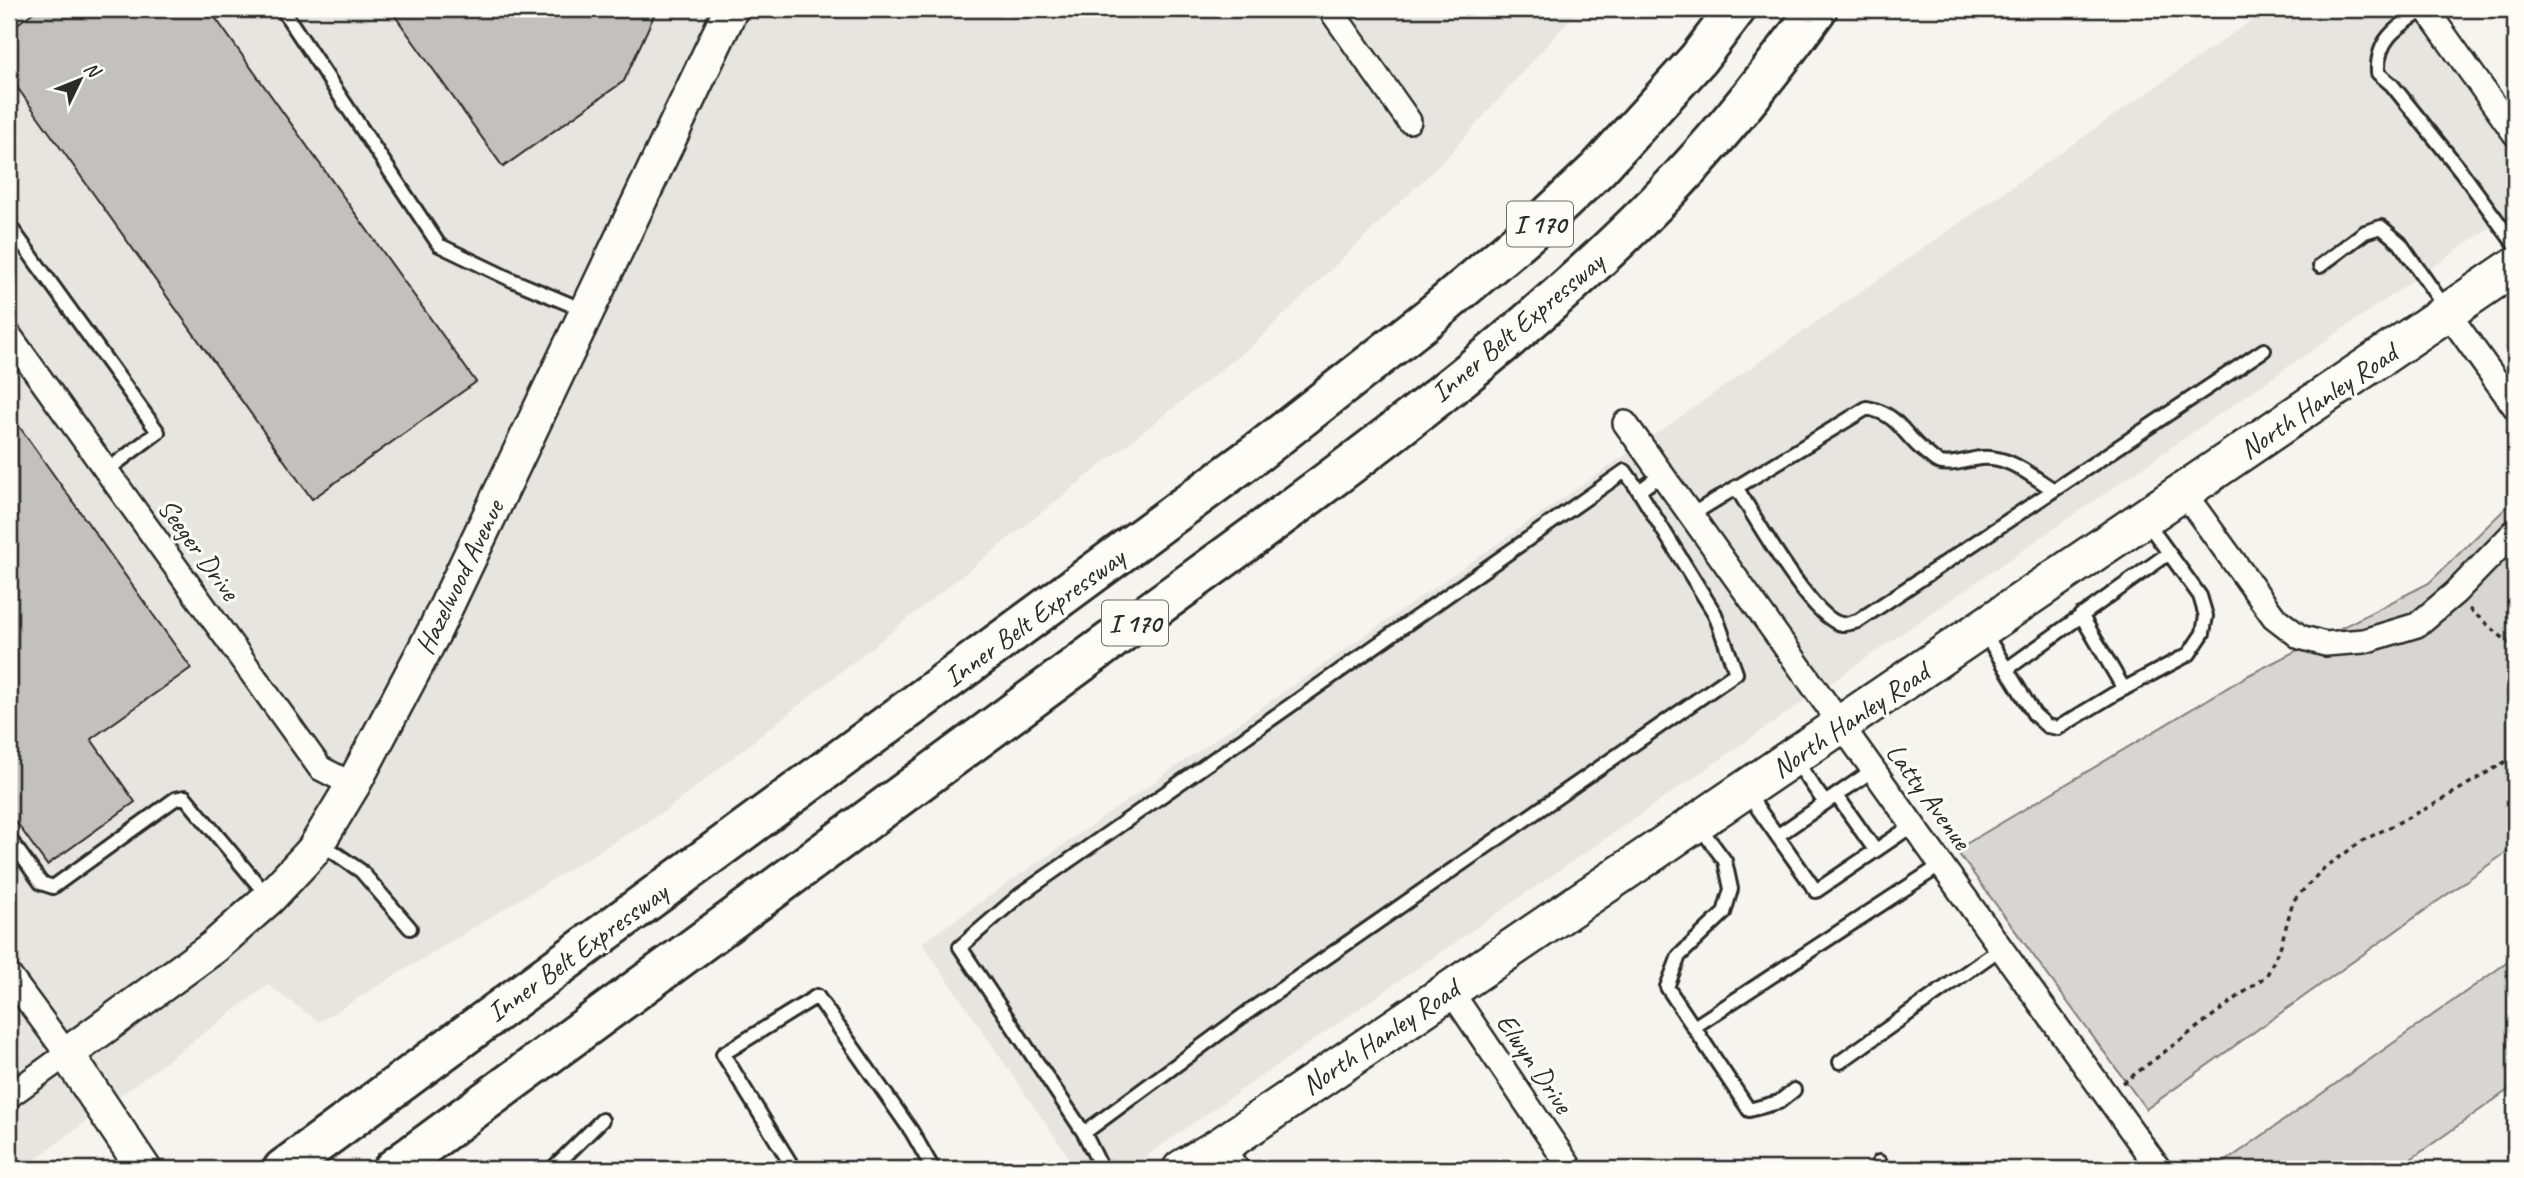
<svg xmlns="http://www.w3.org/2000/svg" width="2524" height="1178" font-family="Caveat,sans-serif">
<rect width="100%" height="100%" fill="#f5f4ef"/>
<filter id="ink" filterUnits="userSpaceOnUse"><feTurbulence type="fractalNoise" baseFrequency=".0143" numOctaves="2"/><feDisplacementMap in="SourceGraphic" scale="14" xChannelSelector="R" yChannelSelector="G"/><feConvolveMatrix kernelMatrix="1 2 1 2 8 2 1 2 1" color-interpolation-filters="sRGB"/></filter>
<g filter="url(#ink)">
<path fill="#e6e5e0" d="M9,9H1579L1445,159L1256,342L668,809L319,1022L268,985L22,1169H9Z
M2268,9H2426L2515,134V210L1127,1169H1077L922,943Z"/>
<path fill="#d7d6d2" stroke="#81807e" stroke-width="2" d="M2515,499V846L2146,1109L1956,850L2247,676L2429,583Z
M2515,957V1085L2397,1169H2215Z"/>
<path fill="#c2c1be" stroke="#2b2b2b" stroke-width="2" d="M38,9H209L476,382L312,499L9,76V30Z
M390,9H657L624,81L503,167Z
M9,412L191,668L91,739L135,802L47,865L9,812Z"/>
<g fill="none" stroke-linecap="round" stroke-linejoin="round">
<g stroke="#2b2b2b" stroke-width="18">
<path id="lane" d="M282,9L439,245L512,280L586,311
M2425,9C2399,26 2376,38 2378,73L2392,85L2461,171L2515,245
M9,225L158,432L106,471
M2320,266L2365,232L2381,227L2400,243L2446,309
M1736,487C1753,514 1813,621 1842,624C1846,625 1853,622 1858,621L2054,490
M1691,515L1867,408C1899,414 1902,434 1925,452C1929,455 1934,460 1938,462C1951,467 1968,459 1981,458C2009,455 2031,476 2054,490L2264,350
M2081,615L2124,689
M1984,632L2034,714L2047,726L2058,728L2114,694L2189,654L2203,633L2206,616L2200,596L2145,520
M2007,669L2169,553
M1795,760L1825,803
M1747,793L1816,891L1913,825
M1837,796L1875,850
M1699,826L1725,861L1731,889L1724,913L1679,956L1667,987L1749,1110L1779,1102L1794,1090
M1777,836L1873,770
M9,838L41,883L53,887L175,799L185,797L269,898
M319,842L361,871L410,928
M1694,1027L1941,865
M1840,1062L2001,948
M1084,1133L960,947L1020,895L1625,471L1639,491
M1879,1162L1884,1169
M552,1169L602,1120
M794,1169L723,1054L817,996L912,1132L933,1169
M1102,1169L1084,1133L1248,1012L1736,673L1715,614L1639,491L1662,474"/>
</g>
<g stroke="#2b2b2b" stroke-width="28">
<path id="street" d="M1330,9L1409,121
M2426,9L2515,134
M2448,313L2515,407
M9,335L320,768L353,785
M1625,423L2159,1169
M2184,493L2274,617L2300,637L2325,644L2364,641L2417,625L2455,593L2515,531
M9,975L67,1054L9,1096
M1450,990L1571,1169
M1221,1146L1237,1169"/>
</g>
<g stroke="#2b2b2b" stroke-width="38">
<path id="secondary" d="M144,1169L67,1054L214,947L269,898L313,851L353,785L434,632L731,9"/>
</g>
<g stroke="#2b2b2b" stroke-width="42">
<path id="primary" d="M1182,1169L1221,1146L2515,266"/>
</g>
<g stroke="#2b2b2b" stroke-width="44">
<path id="highway" d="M283,1169L1258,452L1431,316L1544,220L1598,169L1698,59L1736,9
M393,1169C636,989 880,810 1124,631C1309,495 1504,360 1664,195C1720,137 1770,74 1817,9"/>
</g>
<path stroke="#2b2b2b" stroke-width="3.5" stroke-dasharray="5 5" stroke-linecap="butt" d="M2469,609L2515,648
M2123,1083L2267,975L2281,945L2293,901L2323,869L2362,841L2433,805L2515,756"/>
<use href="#lane" stroke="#fdfcf7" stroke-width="12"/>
<use href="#street" stroke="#fdfcf7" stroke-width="23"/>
<use href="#secondary" stroke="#fdfcf7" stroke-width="33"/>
<use href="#primary" stroke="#fdfcf7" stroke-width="37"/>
<use href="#highway" stroke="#fdfcf7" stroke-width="38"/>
</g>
</g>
<g text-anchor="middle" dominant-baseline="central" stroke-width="6" stroke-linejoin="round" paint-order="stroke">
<g fill="#fdfcf7" stroke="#6a6a68" stroke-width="2">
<rect x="1507" y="201.5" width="66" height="45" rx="5"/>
<rect x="1102" y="600.5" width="66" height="45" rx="5"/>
</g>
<g font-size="26" font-weight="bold" fill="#2b2b2b">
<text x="1540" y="224">I 170</text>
<text x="1135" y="623">I 170</text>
</g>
<g font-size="28" fill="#2b2b2b" stroke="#fdfcf7">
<text transform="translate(1517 327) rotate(-40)">Inner Belt Expressway</text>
<text transform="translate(2318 401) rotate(-34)">North Hanley Road</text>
<text transform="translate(199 549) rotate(54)">Seeger Drive</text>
<text transform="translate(459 577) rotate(-64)">Hazelwood Avenue</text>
<text transform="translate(1034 617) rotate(-36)">Inner Belt Expressway</text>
<text transform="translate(1850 720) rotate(-34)">North Hanley Road</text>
<text transform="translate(1929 796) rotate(54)">Latty Avenue</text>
<text transform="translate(577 952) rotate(-36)">Inner Belt Expressway</text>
<text transform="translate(1380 1037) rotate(-34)">North Hanley Road</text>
<text transform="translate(1535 1063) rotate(56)">Elwyn Drive</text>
</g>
</g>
<rect width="2524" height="1178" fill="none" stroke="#fdfcf7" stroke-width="35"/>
<rect x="18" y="18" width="2489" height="1143" fill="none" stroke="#2b2b2b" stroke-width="2.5" filter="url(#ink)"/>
<g transform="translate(80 80) rotate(47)" stroke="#fdfcf7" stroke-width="5" paint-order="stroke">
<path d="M0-5L12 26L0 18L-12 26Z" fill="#2b2b2b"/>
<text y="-10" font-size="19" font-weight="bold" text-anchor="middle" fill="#2b2b2b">N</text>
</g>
</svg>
